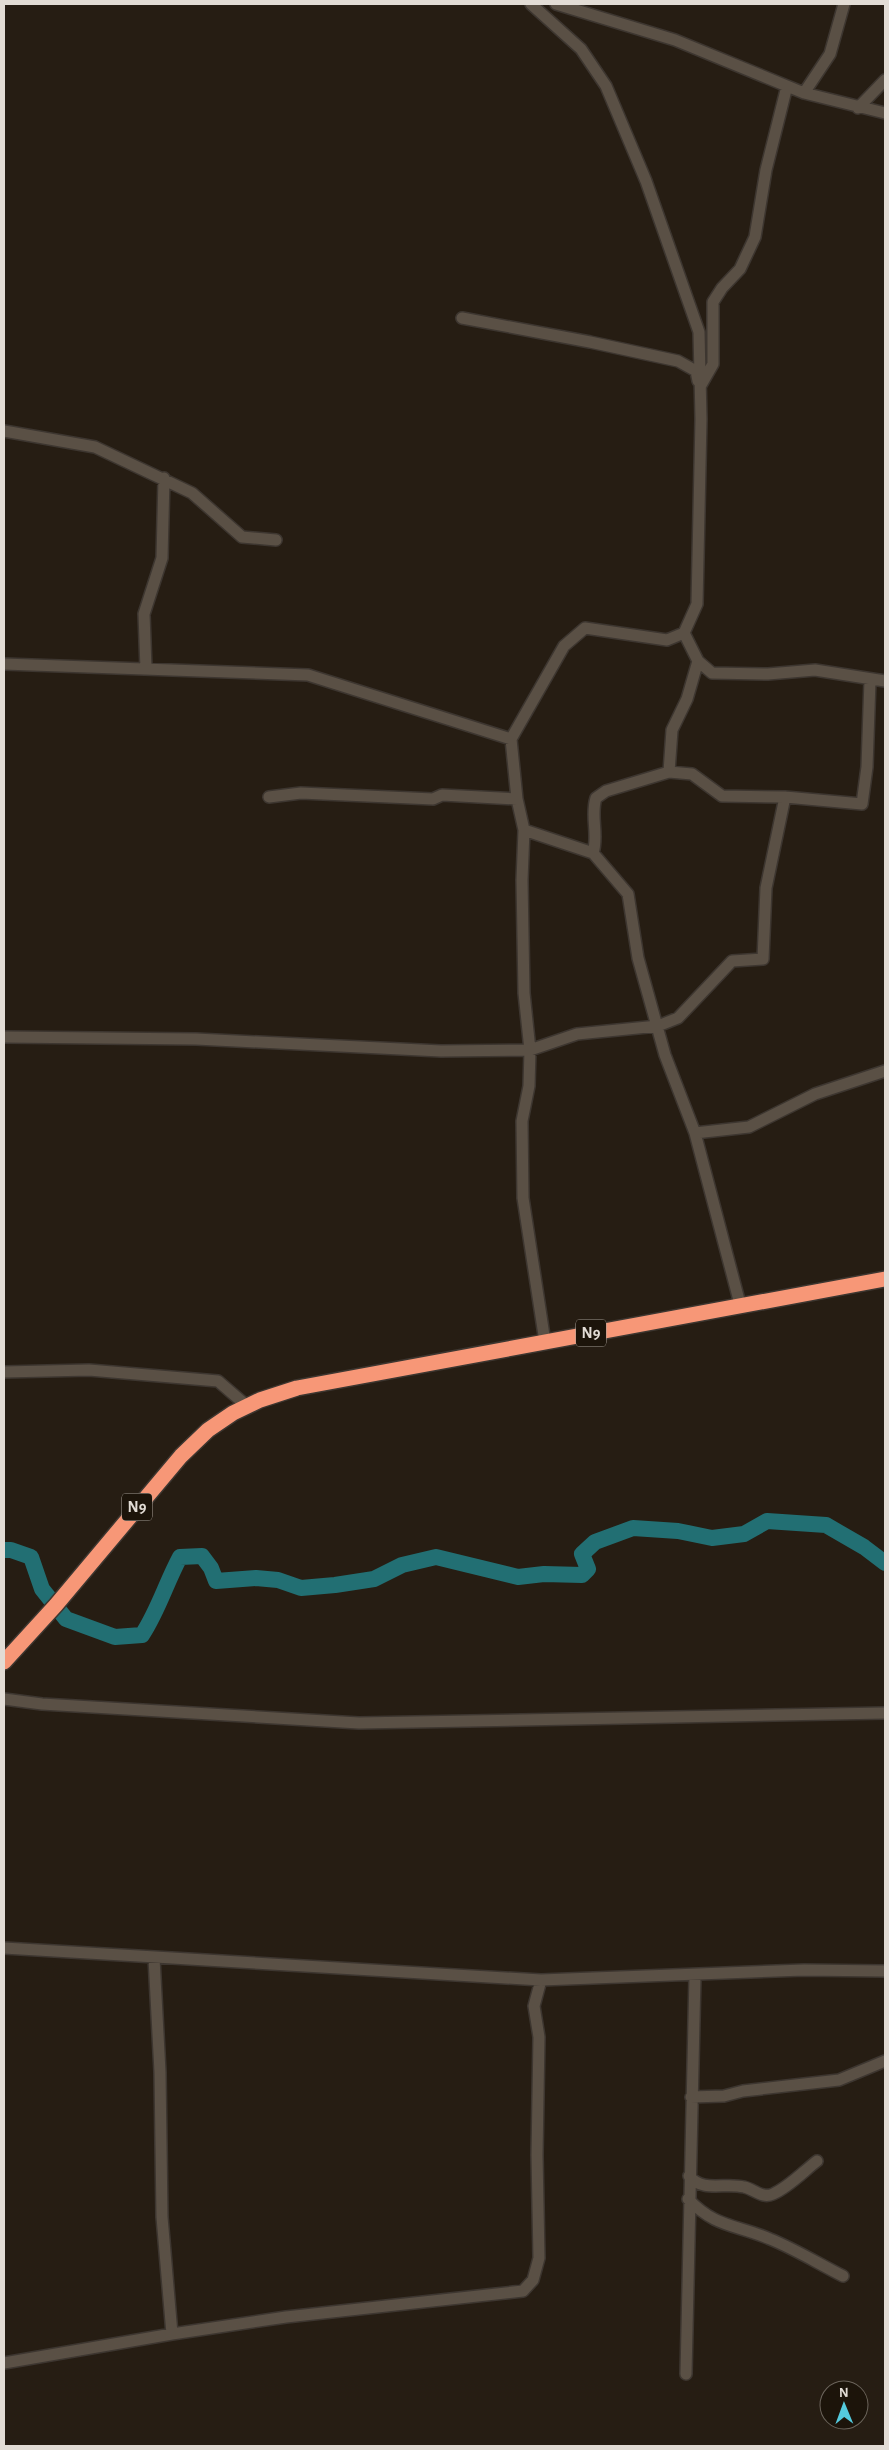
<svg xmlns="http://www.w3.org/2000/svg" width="889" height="2450" font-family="'Alegreya Sans',sans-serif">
<rect width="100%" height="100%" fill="#261d13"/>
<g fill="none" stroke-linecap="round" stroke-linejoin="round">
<path stroke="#226f73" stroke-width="16" d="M4,1550H11L31,1557L42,1589L66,1619L115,1637L142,1635C158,1611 166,1583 180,1557L202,1556L211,1568L216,1581L256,1578L278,1580L301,1588L335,1585L374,1579L402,1565L436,1557L518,1577L544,1574L582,1575L588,1569L582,1554L595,1542L633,1528L678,1531L712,1538L744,1534L767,1521L826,1525L864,1547L885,1563"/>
<g stroke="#3d3630" stroke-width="14">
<path id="minor" d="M531,4L581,49L606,86L646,181L699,332L701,419L697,604L684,633L667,640L585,628L564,646L511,739L517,799L524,830L593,853L628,894L638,958L665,1055L695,1133L740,1304
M556,4L675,40L804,93L885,113
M804,93L830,54L844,4
M858,108L885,80
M462,318L590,342L678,361L696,371L698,381
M701,385L713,364V302L722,288L740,269L755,237L766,170L787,86
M4,431L95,447L192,493L242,537L276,540
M698,661L712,673L768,674L815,670L885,681
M4,664L308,675L511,739
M146,669L144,614L162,558L164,478
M669,772L672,730L687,699L698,661L684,633
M269,797L301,793L433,799L442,795L517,799
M524,830L522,880L524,993L530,1050L529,1086L522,1121L523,1198L545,1342
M593,853C599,835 590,816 596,798L606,791L669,772L692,774L722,796L785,797L862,804L867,767L870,680
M4,1037L196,1039L441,1051L530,1050L577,1034L658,1026L678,1018L732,961L763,959L766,888L785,797
M695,1133L749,1127L815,1094L885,1071
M4,1372L89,1370L218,1381L247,1406
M4,1699L42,1704L359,1723L885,1713
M4,1948L541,1980L804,1970L885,1971
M154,1958L160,2072L162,2217L172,2334
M691,2097L724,2096L743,2091L839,2080L885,2061
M689,2176C703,2193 725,2182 744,2187C754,2189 762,2199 773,2194C789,2187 804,2171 817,2161
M688,2199C716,2228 735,2224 770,2239C795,2249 819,2264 843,2276
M4,2363L172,2334L286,2317L523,2291L533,2280L539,2258L537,2155L539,2037L534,2006L541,1980
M686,2374L695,1976"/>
</g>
<g stroke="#3d3630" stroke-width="18">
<path id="highway" d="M4,1662L56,1605L181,1456L208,1430L233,1413L260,1400L297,1388L885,1279"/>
</g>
<use href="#minor" stroke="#5a5045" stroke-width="11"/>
<use href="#highway" stroke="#f79777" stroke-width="15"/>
</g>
<g text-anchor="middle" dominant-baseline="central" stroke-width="4.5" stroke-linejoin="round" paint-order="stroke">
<g fill="#1c140a" stroke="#a7a098" stroke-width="1">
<rect x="576" y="1319.5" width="30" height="27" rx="4"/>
<rect x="122" y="1493.5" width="30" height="27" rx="4"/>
</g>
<g font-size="16" font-weight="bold" fill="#e2dcd5">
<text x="591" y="1333">N9</text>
<text x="137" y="1507">N9</text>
</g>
</g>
<rect width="889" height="2450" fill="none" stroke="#e2dcd5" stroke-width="10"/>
<g transform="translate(844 2405) rotate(359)"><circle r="24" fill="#1c140a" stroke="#6b645b"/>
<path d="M0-4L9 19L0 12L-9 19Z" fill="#54cadd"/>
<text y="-8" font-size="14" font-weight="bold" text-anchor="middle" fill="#e2dcd5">N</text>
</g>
</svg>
